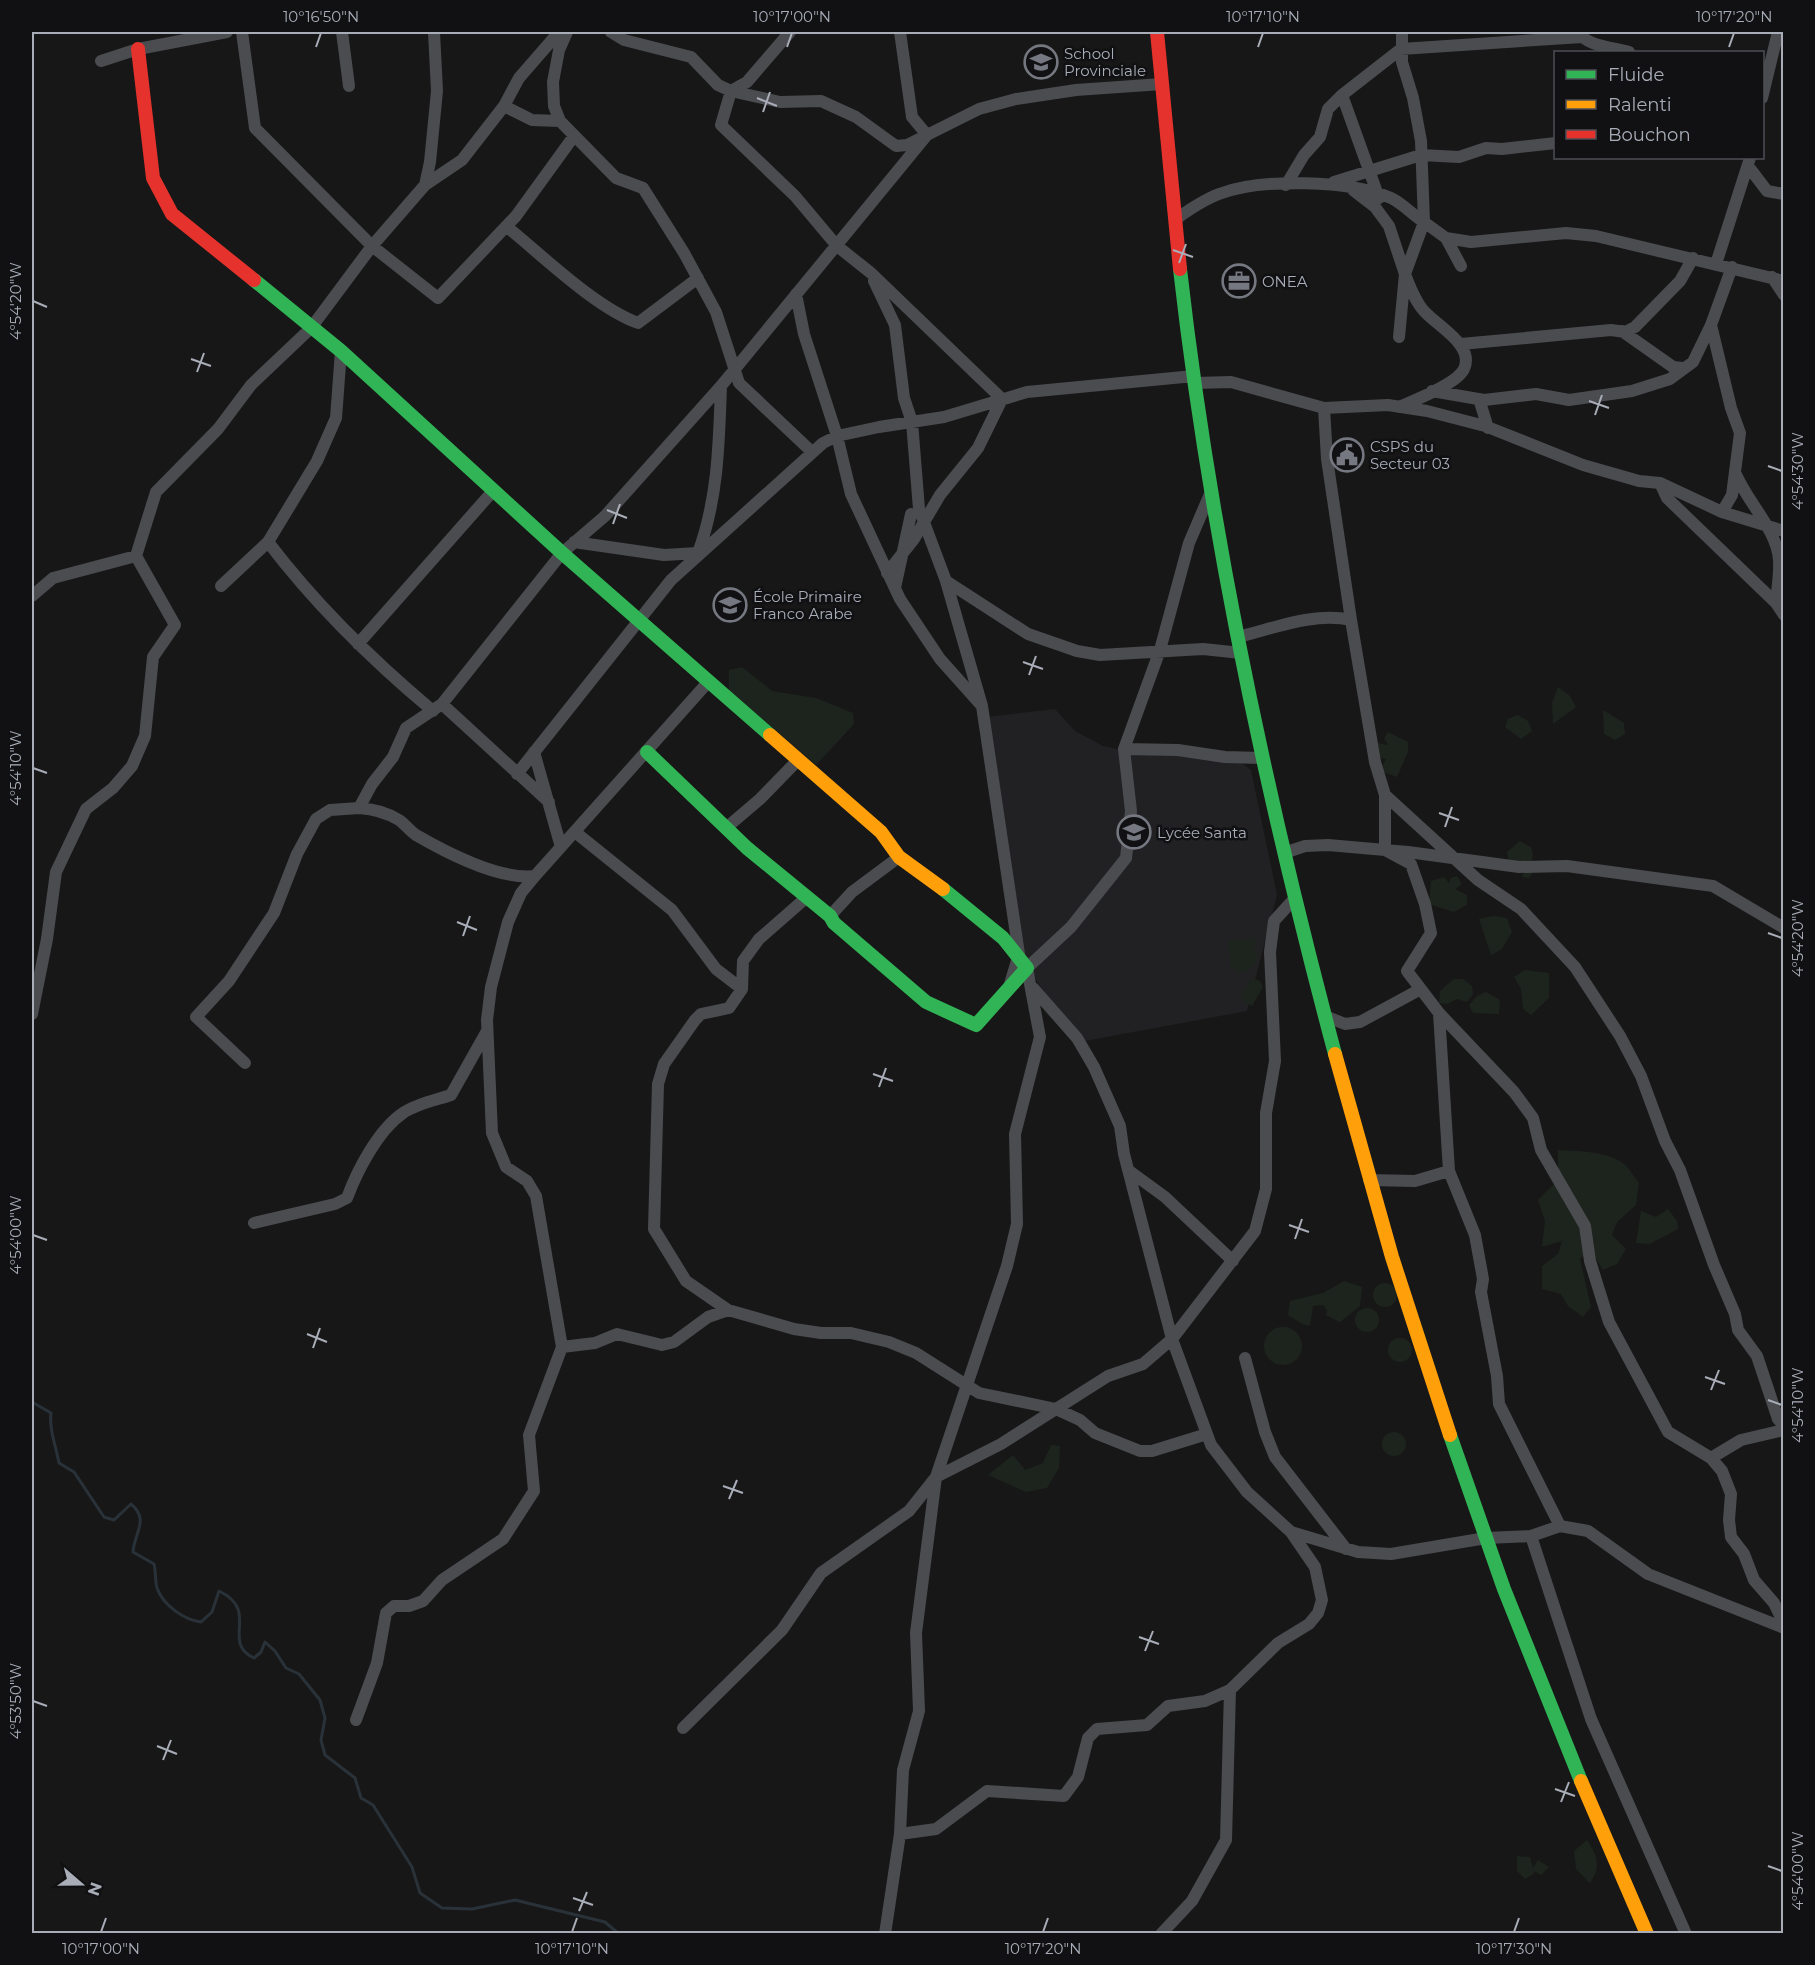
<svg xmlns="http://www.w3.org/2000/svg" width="1815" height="1965" font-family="Montserrat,sans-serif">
<rect width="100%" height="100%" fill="#171717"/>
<path fill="#212123" d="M1055,709L1075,731L1103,746L1132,752L1239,761L1251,770L1277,895L1247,1011L1074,1043L1022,956L987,717Z"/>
<path fill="#1d241e" d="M742,667L772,691L816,698L853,713L854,724L816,765L729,690V670Z
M1558,687L1570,696L1576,707L1553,724L1552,703Z
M1603,710L1624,723L1625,734L1615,740L1604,734Z
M1518,715L1528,721L1532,731L1521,739L1505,727L1508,719Z
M1388,732L1408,742V752L1397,777L1380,771L1386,759L1377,757V743L1388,745L1384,738Z
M1520,841L1531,847L1533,855L1530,867L1535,870L1529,878L1522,877L1524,870L1509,863L1507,852Z
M1457,876L1462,884L1455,889L1467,895V905L1454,912L1429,904L1431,881L1444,877L1449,883L1451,878Z
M1494,916L1507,918L1512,932L1502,949L1491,955L1479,919Z
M1254,937L1256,946L1252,948L1258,957L1251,969L1241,973L1231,968L1228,943L1237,938L1242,941Z
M1525,970L1549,973V998L1531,1015L1523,1009L1521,989L1514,977Z
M1251,978L1260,981L1263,987L1252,1006L1240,998Z
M1454,979H1463L1472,986L1473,994L1467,1002L1457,999L1447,1004L1439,1003L1440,991Z
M1486,992L1500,1000L1499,1014L1473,1013L1469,1005L1477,996Z
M1558,1150C1579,1152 1606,1150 1624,1164C1630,1168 1633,1177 1639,1182L1636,1205L1617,1222L1612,1235L1626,1249L1617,1264L1603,1270L1590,1250L1580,1259L1591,1307L1583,1317L1568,1306L1561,1294L1542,1289V1266L1558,1254L1562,1241L1542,1247L1545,1221L1538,1200L1558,1180Z
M1668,1209L1677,1221L1678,1229L1650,1244L1636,1243L1641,1211L1656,1217Z
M1344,1281L1362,1287L1360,1306L1340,1322L1326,1315L1327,1310L1323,1305L1313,1306L1310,1326L1302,1324L1288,1315L1290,1301L1323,1293Z
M1373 1295a12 12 0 1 1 24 0a12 12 0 1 1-24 0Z
M1355 1320a12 12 0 1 1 24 0a12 12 0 1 1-24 0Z
M1264 1346a19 19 0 1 1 38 0a19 19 0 1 1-38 0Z
M1388 1350a12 12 0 1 1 24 0a12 12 0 1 1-24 0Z
M1382 1444a12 12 0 1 1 24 0a12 12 0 1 1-24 0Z
M1051,1445L1060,1446L1059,1468L1047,1488L1026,1492L988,1475L1013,1455L1025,1470L1043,1463Z
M1587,1840C1598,1856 1601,1867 1590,1883L1576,1869L1574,1851Z
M1517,1856L1530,1857L1533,1868L1538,1860L1549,1867L1541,1875L1534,1871V1874L1525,1879L1517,1871Z"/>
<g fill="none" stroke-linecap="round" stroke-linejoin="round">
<path stroke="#2a3239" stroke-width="3" d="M32,45L33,32
M32,1402L51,1413C49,1430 56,1446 59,1463L74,1472L104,1517L114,1520L131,1504C150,1520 134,1533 133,1552L154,1564C156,1572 155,1581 157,1588C163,1605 184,1620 201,1622L212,1612L219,1591C261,1611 220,1642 254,1658L261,1652L265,1642L275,1651L286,1668L299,1674L320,1700L325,1718L321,1740L325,1755L355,1778L361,1798L373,1805L412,1867L420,1893L442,1908L472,1909L515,1900L605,1922L619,1934"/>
<path stroke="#4b4c50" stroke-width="12" d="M242,32L255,128L372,246L438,298L516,216L574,136
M342,32L349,86
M567,32L559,50L553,82L554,106L560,121L616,178L643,188L684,253L716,312L739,383L812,452
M611,32L624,40L691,57L718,85L731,91L780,102L821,101L856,117L896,146L907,145L927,135L912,117L900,32
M790,32L747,82L731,91L721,125L795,196L837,246L871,273L1002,399L978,448L940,495L914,539L887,573
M1402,32V62L1413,98L1421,141L1424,222L1446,238L1471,242L1566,233L1596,236L1784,281
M1578,32C1588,47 1613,47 1629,52
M101,61L138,49L227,32
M1342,95L1379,198
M1762,98L1778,32
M504,106L532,120L560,121
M1748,166L1767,191L1784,194
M1334,182L1421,155L1459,157L1486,148L1502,149L1556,143
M425,185L430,162L437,91L434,32
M1286,185L1304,155L1320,137L1328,109L1342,95L1401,49L1582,37
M1353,190L1375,207L1389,226L1405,274L1399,337
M1176,219C1190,209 1203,200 1219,194C1261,178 1350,180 1391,198C1402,203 1413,215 1424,222L1405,274C1410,287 1415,301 1424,311C1437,326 1475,345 1464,369C1457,384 1415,400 1399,407
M507,227C544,257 595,307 638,323L698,278
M1446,238L1461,266
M1716,264L1750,158
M1772,277L1784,295
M874,281L895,325L904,398L912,422L919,509L946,581L1028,634L1077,651L1100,655L1203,649L1241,653
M796,294L804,334L837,436L851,494L900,599L940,659L982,706
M1711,325L1731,408L1740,433L1732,495L1722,512
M1622,331L1673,367L1683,368
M1461,344L1611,330L1625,332L1635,327L1680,281L1693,258
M1195,383L1231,382L1324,408L1388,405L1427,411L1485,426L1583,465L1639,481L1660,483L1722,512L1784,531
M1432,391L1484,400L1536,394L1569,400L1632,391L1670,379L1693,362L1711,325L1732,267
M1479,399L1488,428
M1324,408L1327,459L1351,620L1375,762L1385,795V850L1411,864L1425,904L1431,933L1407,971L1439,1013L1514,1092L1533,1118L1541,1150L1585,1226L1590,1261L1609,1322L1668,1432L1711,1458L1722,1471L1731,1494L1729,1520L1731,1537L1744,1554L1754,1580L1774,1603L1784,1624
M1735,472C1746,501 1777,529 1779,560C1780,574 1777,589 1776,603
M1660,483L1667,498L1776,603L1784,615
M268,542C316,605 372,660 433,711
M574,542L664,555L698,553C718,499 719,444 721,386
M946,581L982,706L1019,954L1010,984
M221,586L268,542L317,461L336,418L341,351
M895,588L911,514
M32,596L53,578L136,556
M1238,637C1275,628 1314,612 1351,620
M358,644L493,491
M442,704L549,802
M1124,749L1178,750L1225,757L1262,758
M534,752L561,847
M517,774L671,580L823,443L837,436L879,427L944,417L1027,392L1194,376
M1385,795L1478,880L1521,909L1575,967L1620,1036L1641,1076L1665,1141L1680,1170L1714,1265L1735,1314L1738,1330L1757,1356L1778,1419L1784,1426
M359,808C374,809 386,812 399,820C405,824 410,831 416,835C447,853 500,880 535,876
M726,828L760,799L797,761
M575,832L672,910L716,969L742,989
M1284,853L1305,846L1328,845L1408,852L1519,867L1567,866L1713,886L1784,928
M830,916L852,892L899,857
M1033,988L1077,1038L1094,1067L1120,1126L1124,1154L1172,1339L1211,1445L1247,1492L1291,1532L1358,1552L1391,1554L1486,1538L1531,1536L1560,1526L1588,1531L1648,1574L1784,1628
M1439,1013L1449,1171L1475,1235L1483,1279L1481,1292L1497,1376L1499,1404L1560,1526
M32,1014L47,939L56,872L86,809L113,788L132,766L145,736L153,657L175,625L136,556L156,492L218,429L251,385L311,328L372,246L425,185L462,160L504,106L519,78L559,32
M1325,1016L1345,1024L1360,1022L1419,990
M245,1063L196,1017L229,981L274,913L297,854L316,819L330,810L359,808L372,784L393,757L406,728L442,704L562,553L605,516L721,386L927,135L979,109L1016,99L1076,90L1162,84
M1128,1170L1165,1197L1233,1261
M1369,1180L1415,1181L1449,1171
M254,1223L335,1204L347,1198C357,1171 378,1130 403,1113C416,1104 436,1100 451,1095L487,1031
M728,1310L686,1281L654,1229L658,1084L664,1064L695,1020L701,1014L729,1008L742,989L743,961L759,939L807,897
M562,1347L595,1343L617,1334L662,1345L674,1342L708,1317L728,1310L794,1329L821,1333H851L889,1342L916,1353L979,1393L1056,1409L1080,1420L1095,1433L1140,1451H1152L1207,1434
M1245,1358L1265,1432L1275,1457L1346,1549
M1711,1458L1741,1440L1784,1430
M1531,1536L1591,1719L1686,1934
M356,1720L377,1663L386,1613L394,1606H409L423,1601L442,1580L503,1539L534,1491L529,1435L562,1347L536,1196L527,1181L506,1167L492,1133L487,1020L491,987L508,922L521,893L535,876L709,681
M683,1728L782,1630L821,1573L909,1511L936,1477L1001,1444L1108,1376L1143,1364L1172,1339L1255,1231L1266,1189V1113L1275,1061L1270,952L1274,921L1294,899
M900,1834L936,1829L987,1791L1064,1796L1078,1777L1088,1738L1097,1729L1147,1725L1168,1706L1205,1701L1230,1690L1278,1643L1309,1624L1318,1613L1322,1600L1315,1567L1291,1532
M885,1934L900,1834L903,1770L919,1711L916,1633L936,1477L1007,1266L1017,1224L1015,1134L1040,1037L1027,968L1071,927L1126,858L1131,811L1124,749L1160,650L1189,543L1210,494
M1161,1934L1192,1901L1226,1840L1230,1690"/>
<path stroke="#30b455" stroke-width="14" d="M1180,269C1210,534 1266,796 1335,1054
M254,280L341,351L562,553L770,735
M647,752L747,848L830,916L834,923L926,1002L976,1025L1027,968L1003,938L943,889
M1450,1435L1504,1589L1581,1781"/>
<path stroke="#ff9f0a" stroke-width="14" d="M770,735L881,832L899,857L943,889
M1335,1054L1392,1257L1450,1435
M1581,1781L1647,1934"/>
<path stroke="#e5322d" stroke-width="14" d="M1157,32L1180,269
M138,49L153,178L172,214L254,280"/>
</g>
<path fill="none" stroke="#a8adb8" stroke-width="2" d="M316,47L321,33M787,47L792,33M1258,47L1263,33M1729,47L1734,33M757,98L777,106M763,112L770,92M1173,250L1193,257M1179,263L1186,244M33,301L47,307M191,359L211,366M197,372L204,353M1589,401L1609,408M1595,415L1602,395M1768,466L1782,471M607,510L627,518M613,524L620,504M1023,662L1043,669M1029,675L1036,656M33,768L47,773M1439,813L1459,820M1445,827L1452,807M457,922L477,930M1768,933L1782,938M463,936L470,916M873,1074L893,1081M879,1087L886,1068M1289,1225L1309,1232M33,1235L47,1240M1295,1239L1302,1219M307,1334L327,1342M313,1348L320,1328M1705,1377L1725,1384M1711,1390L1719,1370M1768,1400L1782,1405M723,1486L743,1493M729,1499L737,1480M1139,1637L1159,1644M1145,1651L1153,1631M33,1701L47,1706M157,1746L177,1754M163,1760L171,1740M1555,1789L1575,1796M1561,1802L1569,1782M1768,1866L1782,1871M573,1898L593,1905M579,1911L587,1892M101,1932L106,1918M572,1932L577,1918M1043,1932L1048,1918M1514,1932L1519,1918"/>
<defs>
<g id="school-ring" transform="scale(1.725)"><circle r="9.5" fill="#111113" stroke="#757880" stroke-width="1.5"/><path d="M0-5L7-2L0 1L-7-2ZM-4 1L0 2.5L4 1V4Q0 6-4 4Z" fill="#757880"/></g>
<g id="office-ring" transform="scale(1.725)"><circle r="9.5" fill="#111113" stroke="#757880" stroke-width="1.5"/><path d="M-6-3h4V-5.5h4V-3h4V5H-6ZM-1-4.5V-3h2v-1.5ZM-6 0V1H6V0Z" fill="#757880"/></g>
<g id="civic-ring" transform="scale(1.725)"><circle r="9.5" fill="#111113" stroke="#757880" stroke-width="1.5"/><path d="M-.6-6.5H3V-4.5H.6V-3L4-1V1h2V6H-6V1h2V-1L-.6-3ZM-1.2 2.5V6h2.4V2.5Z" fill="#757880"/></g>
</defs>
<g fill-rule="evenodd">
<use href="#school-ring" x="1041" y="62"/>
<use href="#office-ring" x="1239" y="281"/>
<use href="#civic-ring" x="1347" y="455"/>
<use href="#school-ring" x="730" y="605"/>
<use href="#school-ring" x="1134" y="832"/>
</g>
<g text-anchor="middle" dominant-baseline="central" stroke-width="5" stroke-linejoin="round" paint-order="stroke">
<g font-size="15" fill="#a8adb8" stroke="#111113" text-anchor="start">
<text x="1064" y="53">School<tspan x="1064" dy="17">Provinciale</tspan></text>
<text x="1262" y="281">ONEA</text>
<text x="1370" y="446">CSPS du<tspan x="1370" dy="17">Secteur 03</tspan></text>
<text x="753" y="596">École Primaire<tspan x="753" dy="17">Franco Arabe</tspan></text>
<text x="1157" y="832">Lycée Santa</text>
</g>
</g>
<rect width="1815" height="1965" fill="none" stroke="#111113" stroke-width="66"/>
<rect x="1554" y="51" width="210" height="108" fill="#111113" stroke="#4d4f55" stroke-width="1.5"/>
<rect x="1566" y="70" width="30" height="9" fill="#30b455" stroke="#4d4f55" stroke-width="1.5"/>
<text x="1608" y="81" font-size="18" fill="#a8adb8">Fluide</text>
<rect x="1566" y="100" width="30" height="9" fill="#ff9f0a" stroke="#4d4f55" stroke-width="1.5"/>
<text x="1608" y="111" font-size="18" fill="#a8adb8">Ralenti</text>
<rect x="1566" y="130" width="30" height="9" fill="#e5322d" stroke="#4d4f55" stroke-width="1.5"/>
<text x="1608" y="141" font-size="18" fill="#a8adb8">Bouchon</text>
<g transform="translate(81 1884) rotate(110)" stroke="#111113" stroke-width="4.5" paint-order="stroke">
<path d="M0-4.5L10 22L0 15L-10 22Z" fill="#a8adb8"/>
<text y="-9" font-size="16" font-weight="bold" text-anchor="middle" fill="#a8adb8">N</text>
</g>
<rect x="33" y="33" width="1749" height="1899" fill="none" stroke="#a8adb8" stroke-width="2"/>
<g font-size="15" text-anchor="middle" fill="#a8adb8">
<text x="321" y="22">10°16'50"N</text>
<text x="792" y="22">10°17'00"N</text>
<text x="1263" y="22">10°17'10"N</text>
<text x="1734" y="22">10°17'20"N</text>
<text transform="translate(16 301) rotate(-90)" y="5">4°54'20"W</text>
<text transform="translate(1798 471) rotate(-90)" y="5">4°54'30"W</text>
<text transform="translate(16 768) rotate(-90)" y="5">4°54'10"W</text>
<text transform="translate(1798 938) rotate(-90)" y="5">4°54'20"W</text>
<text transform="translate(16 1235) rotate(-90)" y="5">4°54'00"W</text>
<text transform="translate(1798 1405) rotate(-90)" y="5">4°54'10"W</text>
<text transform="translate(16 1701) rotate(-90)" y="5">4°53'50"W</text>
<text transform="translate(1798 1871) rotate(-90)" y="5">4°54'00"W</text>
<text x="101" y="1954">10°17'00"N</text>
<text x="572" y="1954">10°17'10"N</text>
<text x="1043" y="1954">10°17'20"N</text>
<text x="1514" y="1954">10°17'30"N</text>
</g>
</svg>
